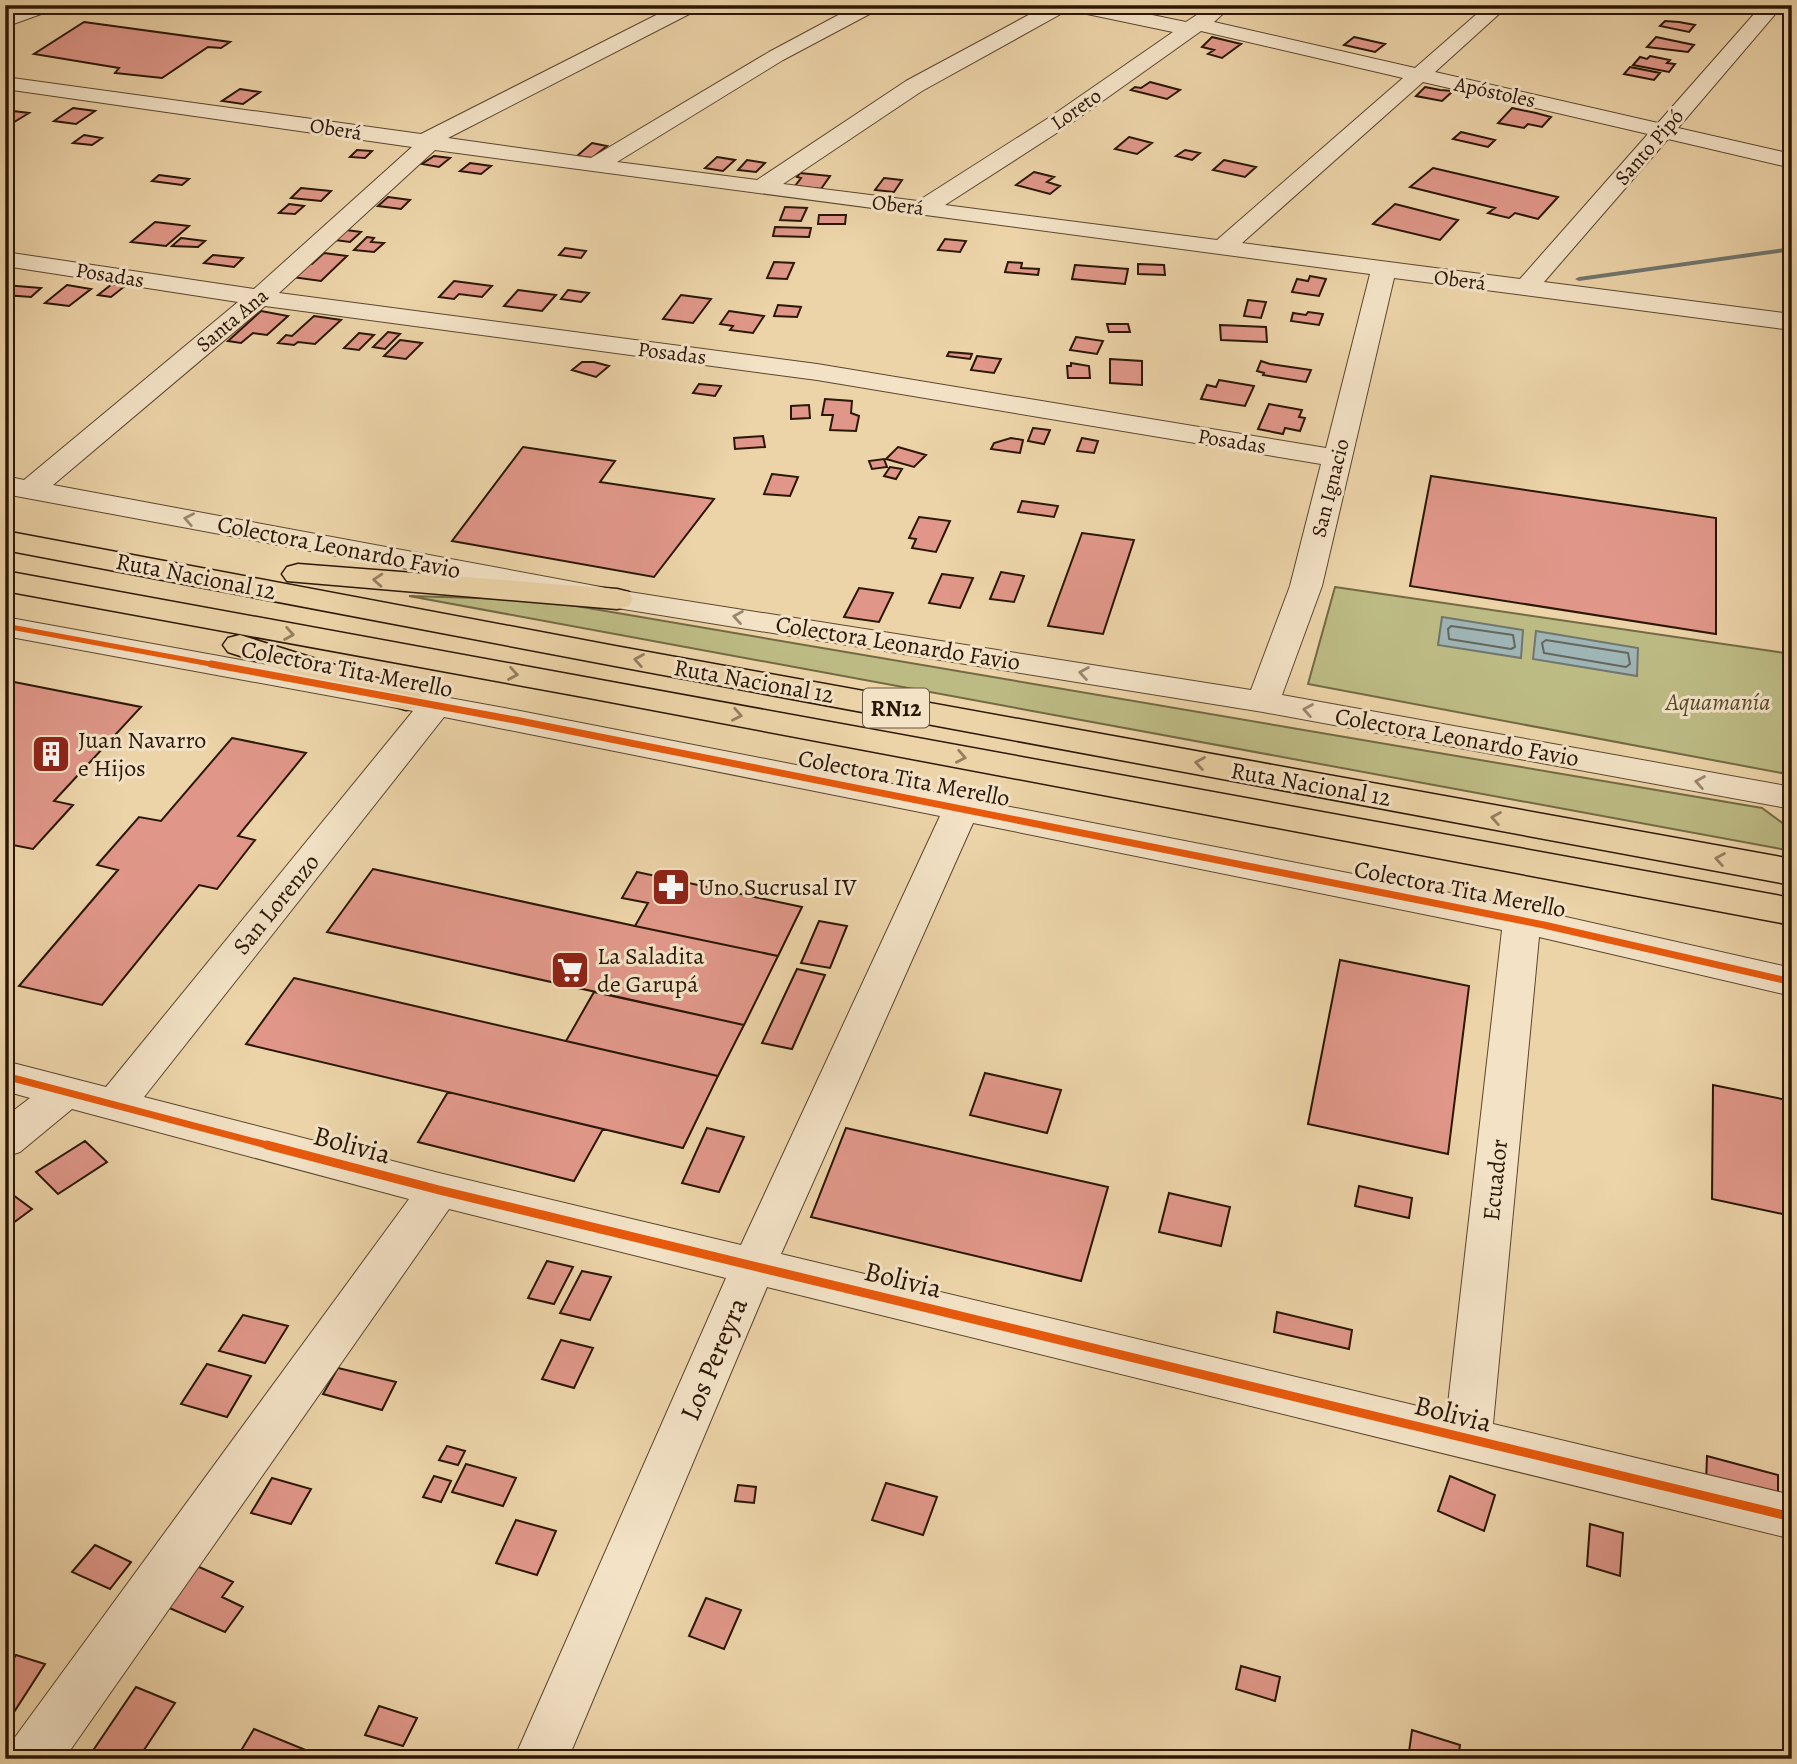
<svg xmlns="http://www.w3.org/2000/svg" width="1797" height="1764" font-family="Alegreya,serif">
<rect width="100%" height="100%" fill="#ecd3a8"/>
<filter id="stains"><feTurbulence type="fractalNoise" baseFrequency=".00286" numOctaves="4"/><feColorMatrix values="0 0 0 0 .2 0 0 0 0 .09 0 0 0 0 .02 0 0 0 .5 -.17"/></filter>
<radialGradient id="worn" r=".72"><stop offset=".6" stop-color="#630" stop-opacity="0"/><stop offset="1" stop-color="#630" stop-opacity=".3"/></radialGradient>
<path fill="#bdbb84" stroke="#746944" stroke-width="2" d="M1335,587L1792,654V775L1308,684Z
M409,596L541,600L1762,808L1792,830V851Z"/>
<path fill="#9fb4b4" stroke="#71756e" stroke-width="2" d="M1442,617L1523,630L1521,658L1438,645Z
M1536,631L1638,648L1637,676L1533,659Z"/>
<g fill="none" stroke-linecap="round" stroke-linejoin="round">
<path stroke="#65665c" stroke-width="2" d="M1451,626L1513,635L1515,647L1511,649L1449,639L1448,629Z
M1546,640L1628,653L1630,664L1626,667L1544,653L1542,643Z"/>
<path fill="#71756e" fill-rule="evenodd" d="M1792,247V251L1579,281L1575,279L1579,277Z"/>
</g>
<path fill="#e09789" stroke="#2b1705" stroke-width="2" d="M1665,21L1679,22L1695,25L1689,32L1660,26Z
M84,22L230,42L221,48L208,47L162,78L115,73L119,68L34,54Z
M1212,37L1241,44L1222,58L1208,54L1214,50L1202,47Z
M1354,37L1385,44L1375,52L1344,45Z
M1656,37L1694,45L1688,52L1647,47Z
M1650,56L1670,60L1667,63L1675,64L1669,72L1633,65L1640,57L1647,59Z
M1630,67L1660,73L1654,80L1624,74Z
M1150,82L1180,90L1167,99L1131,90L1135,87L1141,88Z
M1425,87L1440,90L1453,91L1442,101L1416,96Z
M240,89L260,92L243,104L222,101Z
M73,108L95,111L76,124L54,121Z
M1512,108L1536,113L1551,117L1542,127L1528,124L1524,128L1498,123Z
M13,111L29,113L11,124L5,123V116Z
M1461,132L1495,140L1488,147L1453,139Z
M84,135L102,138L92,145L73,143Z
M1129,137L1152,143L1137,154L1115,149Z
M592,143L607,146L592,158L577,156Z
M357,150L372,151L365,158L350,157Z
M1185,150L1200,153L1192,160L1176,156Z
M434,156L450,158L439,167L422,164Z
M717,157L735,160L723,171L705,168Z
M747,160L765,163L756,172L738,170Z
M1224,160L1256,167L1245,177L1213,170Z
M470,163L491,166L481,174L460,171Z
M1433,168L1558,197L1538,219L1515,213L1509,218L1488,213L1495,208L1410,187Z
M1034,172L1054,177L1047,182L1060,186L1050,194L1016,185Z
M800,173L830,176L821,189L795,186L801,178L797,177Z
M159,175L189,179L182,185L152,181Z
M884,178L902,180L894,192L875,190Z
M301,188L331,191L321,201L291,198Z
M388,197L410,200L401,209L378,206Z
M289,204L304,206L295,214L279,213Z
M1395,204L1458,220L1440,240L1373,224Z
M785,207L807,208L801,221L780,220Z
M819,215H846L845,224H818Z
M155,222L189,226L166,246L131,242Z
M775,227L811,228L809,237L773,236Z
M346,230L361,232L350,242L335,240Z
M367,237L374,238L371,242L384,243L374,252L354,250Z
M181,238L205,241L198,247L172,246Z
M945,239L966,241L960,252L938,250Z
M565,248L586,251L581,258L559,255Z
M324,253L347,256L321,281L285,276L300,262L312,264Z
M213,255L243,258L234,267L204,263Z
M774,262L794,263L787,279L767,278Z
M1008,262L1022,263L1021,268L1039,269L1038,275L1005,272Z
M1138,264L1164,265L1165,275L1138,274Z
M1075,265L1128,269L1125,284L1072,279Z
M1310,276L1326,279L1319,296L1292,292L1297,279L1308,281Z
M454,281L492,286L482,297L459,294L454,299L439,297Z
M112,284L125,286L111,297L98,295Z
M5,285L41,288L31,297L5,295Z
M67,285L91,289L69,306L45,303Z
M518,290L556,295L542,311L504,306Z
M568,290L589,293L581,302L561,299Z
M681,295L711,299L693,323L663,319Z
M1248,300L1266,302L1261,318L1244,316Z
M778,305L801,307L797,317L774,316Z
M261,311L288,316L267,335L253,333L241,343L228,341Z
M729,311L764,316L753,333L730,330L733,326L720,324Z
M1308,312L1323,314L1319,325L1291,321L1293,313L1306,315Z
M314,316L341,320L315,344L298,342L294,345L278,343L286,335L292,336Z
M1107,324H1128L1130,332H1109Z
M1220,325L1266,327L1267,342L1221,340Z
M388,332L400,334L385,349L373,347Z
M359,333L374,335L359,350L344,348Z
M1076,337L1103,341L1097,354L1070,350Z
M400,340L422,343L406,359L384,356Z
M949,352L972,354L970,359L947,356Z
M977,356L1001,359L994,373L971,370Z
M1110,359L1142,361V385L1110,383Z
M1261,361L1270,364L1311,370L1306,382L1263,375L1264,373L1257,371Z
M582,362H594L609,366L596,377L572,370Z
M1071,363L1089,366L1090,378H1068L1067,366H1071Z
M1219,380L1254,386L1245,406L1201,399L1207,385L1216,387Z
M699,384L721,386L715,396L693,393Z
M825,399L852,401L851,413L859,416L856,431L830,430L833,415H822Z
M1269,404L1302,410L1299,417L1305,418L1300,431L1285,428L1283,434L1258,429Z
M809,405L810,418L791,419V406Z
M1033,428L1050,430L1044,444L1028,441Z
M763,436L765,447L735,449L734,438Z
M1011,438L1023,440L1020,453L991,449L994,443Z
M1082,438L1098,441L1094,453L1077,451Z
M523,447L615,461L600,482L714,499L654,577L452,541Z
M898,447L926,455L914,467L886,459Z
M884,459L887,467L872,469L869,461Z
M890,467L902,469L896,479L884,476Z
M772,474L798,477L790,496L764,494Z
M1431,476L1716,518V634L1410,586Z
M1022,501L1058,506L1054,517L1018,512Z
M919,517L950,521L936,552L912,548L916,539L909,538Z
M1082,533L1134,540L1103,634L1048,626Z
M1001,572L1024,576L1014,602L990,599Z
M942,574L973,578L960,608L929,603Z
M859,588L893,593L879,622L844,617Z
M9,681L141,707L54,801L73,805L33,849L13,845L5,853V685Z
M232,738L306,753L238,836L255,840L217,889L199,885L102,1005L19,986L118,870L97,865L139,817L161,821Z
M373,869L635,926L778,956L744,1025L327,932Z
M637,872L802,907L778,956L635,926L648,903L622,898Z
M819,921L847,926L830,968L801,963Z
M1340,960L1469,986L1448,1154L1308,1124Z
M797,969L825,975L792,1049L762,1043Z
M294,978L566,1041L718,1076L683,1148L246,1044Z
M594,992L744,1025L718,1076L566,1041Z
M985,1073L1061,1090L1047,1133L970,1115Z
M1713,1085L1792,1101V1216L1712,1199Z
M448,1092L603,1129L574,1181L418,1142Z
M707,1128L744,1137L719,1192L682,1183Z
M846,1128L1108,1187L1081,1281L811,1217Z
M85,1141L107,1162L58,1194L36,1172Z
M1359,1186L1412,1198L1409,1218L1355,1206Z
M9,1192L32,1209L5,1229V1195Z
M1169,1193L1230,1207L1221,1246L1159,1232Z
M547,1261L573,1267L554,1304L528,1298Z
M582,1271L611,1277L590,1320L560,1313Z
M1277,1312L1352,1330L1349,1349L1274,1332Z
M243,1315L288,1326L265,1363L219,1351Z
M561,1340L593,1348L574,1388L542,1379Z
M207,1364L251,1376L227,1417L181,1404Z
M338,1368L396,1382L382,1410L323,1394Z
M447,1446L465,1451L458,1465L439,1460Z
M1707,1456L1778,1475V1502L1706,1483Z
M466,1464L516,1478L503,1506L452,1492Z
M434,1476L451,1481L441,1502L423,1497Z
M1450,1476L1495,1495L1484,1531L1438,1511Z
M272,1478L311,1489L291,1524L251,1513Z
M886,1483L937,1497L923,1535L872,1520Z
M738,1485L756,1487L754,1503L735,1501Z
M516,1520L556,1531L537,1575L496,1563Z
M1590,1524L1623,1533L1620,1576L1587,1566Z
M95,1545L131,1562L110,1589L72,1572Z
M190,1563L233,1582L222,1597L243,1607L225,1632L160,1604Z
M706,1598L741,1610L724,1649L689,1636Z
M16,1655L45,1664L5,1726V1672Z
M1241,1666L1280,1677L1275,1701L1236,1689Z
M136,1687L175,1703L138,1759H109L92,1752Z
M379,1706L417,1718L403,1746L365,1735Z
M254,1729L308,1751L303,1759H236Z
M1412,1730L1460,1745L1458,1759H1408Z"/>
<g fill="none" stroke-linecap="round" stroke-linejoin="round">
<g stroke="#5b462e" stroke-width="2">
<path id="street" d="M29,5H58L55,9L5,27V14Z
M676,5H702L699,9L448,138L591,158L769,52L857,5H882L879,9L783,60L617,162L757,180L906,81L1047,5H1104L1186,22L1210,6L1222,5L1227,10L1214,22L1415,68L1487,5H1509L1435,72L1658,123L1762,5H1783L1678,128L1792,154V168L1668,139L1544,282L1792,314V330L1394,278L1322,586L1282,695L1792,787V809L1263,712L617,608L5,494V476L24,480L238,302L5,266V252L254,289L412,147L5,89V77L421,134ZM1068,10L1173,32L1050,117L918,201L783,184L922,91ZM1201,31L1403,78L1217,240L945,205L1066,127ZM1423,82L1648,134L1520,279L1242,243ZM435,150L1370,274L1326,448L817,364L279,293ZM265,306L817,380L1321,464L1290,586L1251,690L617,590L53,485Z
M5,617L515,710L1522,907L1792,968V996L1539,937L1493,1424L1792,1495V1539L767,1287L568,1759H514L726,1278L449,1209L64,1759H5L13,1740L409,1199L72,1109L20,1152L5,1157V1117L30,1098L5,1091V1061L106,1087L413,711L5,636ZM444,717L940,816L741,1245L439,1173L144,1097ZM973,823L1502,930L1447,1413L781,1254Z"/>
</g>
<g stroke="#2b1705" stroke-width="3">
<path id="highway" d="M5,531L615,646L1792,859V885L615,666L5,550Z
M298,564L617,589L629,592L633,599L629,606L617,609L287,581L282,574L287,567Z
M5,571L1792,898V925L589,698L5,591Z
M240,635L418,691L423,699L418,707L406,710L228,652L223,645L228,638Z"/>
</g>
<use href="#street" fill="#f3e2c6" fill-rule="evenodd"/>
<use href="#highway" fill="#ecd3a8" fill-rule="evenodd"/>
<g stroke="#f3e2c6" stroke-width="9">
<path id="cycleway-far2" d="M5,626L221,666"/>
</g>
<g stroke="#f3e2c6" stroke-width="11">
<path id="cycleway-far1" d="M211,664L515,720L1544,925L1792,982
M5,1076L274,1147"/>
</g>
<g stroke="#f3e2c6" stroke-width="13">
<path id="cycleway" d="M267,1145L439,1190L1792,1517"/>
</g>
<use href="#cycleway-far2" stroke="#e8590c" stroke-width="5"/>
<use href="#cycleway-far1" stroke="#e8590c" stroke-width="7"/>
<use href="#cycleway" stroke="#e8590c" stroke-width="9"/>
</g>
<defs><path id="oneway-chevron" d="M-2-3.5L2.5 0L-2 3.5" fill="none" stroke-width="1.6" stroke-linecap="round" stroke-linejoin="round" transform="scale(1.75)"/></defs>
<g stroke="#99876f">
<use href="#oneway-chevron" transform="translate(189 519) rotate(-169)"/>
<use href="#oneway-chevron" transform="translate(738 617) rotate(-171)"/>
<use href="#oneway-chevron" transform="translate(1084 673) rotate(-171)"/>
<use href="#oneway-chevron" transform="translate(1308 710) rotate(-170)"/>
<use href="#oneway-chevron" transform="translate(1700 782) rotate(-170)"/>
</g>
<g stroke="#957e5f">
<use href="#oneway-chevron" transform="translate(378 580) rotate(-176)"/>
<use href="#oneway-chevron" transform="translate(289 634) rotate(10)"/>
<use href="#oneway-chevron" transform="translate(639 660) rotate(-170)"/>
<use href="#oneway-chevron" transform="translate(513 674) rotate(10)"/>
<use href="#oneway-chevron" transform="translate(737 715) rotate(11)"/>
<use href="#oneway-chevron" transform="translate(961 757) rotate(11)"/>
<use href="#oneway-chevron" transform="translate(1200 763) rotate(-170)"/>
<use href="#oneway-chevron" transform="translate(1496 818) rotate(-170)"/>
<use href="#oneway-chevron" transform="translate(1720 859) rotate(-170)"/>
</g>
<defs>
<g id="building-square" transform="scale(2.0125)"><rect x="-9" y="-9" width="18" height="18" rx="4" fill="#8f2418" stroke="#f3e2c6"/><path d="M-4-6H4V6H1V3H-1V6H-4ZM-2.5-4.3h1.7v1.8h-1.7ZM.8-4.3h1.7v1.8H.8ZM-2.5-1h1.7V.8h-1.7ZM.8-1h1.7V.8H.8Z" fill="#fff"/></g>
<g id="pharmacy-square" transform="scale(2.0125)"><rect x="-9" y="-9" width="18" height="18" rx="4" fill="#8f2418" stroke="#f3e2c6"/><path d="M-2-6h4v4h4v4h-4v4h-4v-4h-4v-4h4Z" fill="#fff"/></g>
<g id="supermarket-square" transform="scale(2.0125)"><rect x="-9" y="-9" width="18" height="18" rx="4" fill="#8f2418" stroke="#f3e2c6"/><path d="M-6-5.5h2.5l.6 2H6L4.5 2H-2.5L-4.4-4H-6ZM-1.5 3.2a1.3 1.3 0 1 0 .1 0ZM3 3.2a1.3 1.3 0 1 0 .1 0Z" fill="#fff"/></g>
</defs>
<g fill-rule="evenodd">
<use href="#building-square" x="51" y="754"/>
<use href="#pharmacy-square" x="671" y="887"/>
<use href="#supermarket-square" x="570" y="970"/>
</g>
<g text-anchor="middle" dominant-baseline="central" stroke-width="6" stroke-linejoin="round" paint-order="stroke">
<g font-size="21" fill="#2b1705" stroke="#f3e2c6">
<text transform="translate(1495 92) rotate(12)">Apóstoles</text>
<text transform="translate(1076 109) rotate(-35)">Loreto</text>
<text transform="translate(336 129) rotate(9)">Oberá</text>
<text transform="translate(1649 147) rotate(-49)">Santo Pipó</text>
<text transform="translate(898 205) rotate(7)">Oberá</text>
<text transform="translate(110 275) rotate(9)">Posadas</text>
<text transform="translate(1460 280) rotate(7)">Oberá</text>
<text transform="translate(232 320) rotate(-40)">Santa Ana</text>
<text transform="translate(672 353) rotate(7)">Posadas</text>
<text transform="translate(1232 441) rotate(9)">Posadas</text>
<text transform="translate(1330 488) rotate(-76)">San Ignacio</text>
</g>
<rect fill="#f3e2c6" stroke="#67543f" stroke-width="2" x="863" y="688.5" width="66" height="39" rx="5"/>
<g font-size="23" font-weight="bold" fill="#2b1705">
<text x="896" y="708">RN12</text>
</g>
<g font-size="24" fill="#2b1705" stroke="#f3e2c6">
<text transform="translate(339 547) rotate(11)">Colectora Leonardo Favio</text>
<text transform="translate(196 576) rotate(11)">Ruta Nacional 12</text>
<text transform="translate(898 643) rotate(9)">Colectora Leonardo Favio</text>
<text transform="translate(347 669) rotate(11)">Colectora Tita Merello</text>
<text transform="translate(754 681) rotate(10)">Ruta Nacional 12</text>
<text transform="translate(1457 737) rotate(10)">Colectora Leonardo Favio</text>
<text transform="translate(904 778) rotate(11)">Colectora Tita Merello</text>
<text transform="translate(1311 784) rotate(10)">Ruta Nacional 12</text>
<text transform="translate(1460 889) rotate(11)">Colectora Tita Merello</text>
<text transform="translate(276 904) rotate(-51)">San Lorenzo</text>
<text transform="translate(1495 1180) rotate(-84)">Ecuador</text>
</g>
<g font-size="24" font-style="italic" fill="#57482b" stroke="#f3e2c6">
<text x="1718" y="702">Aquamanía</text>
</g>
<g font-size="24" fill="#2b1705" stroke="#f3e2c6" text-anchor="start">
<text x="78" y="740">Juan Navarro<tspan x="78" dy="28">e Hijos</tspan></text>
<text x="698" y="887">Uno Sucrusal IV</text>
<text x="597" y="956">La Saladita<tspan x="597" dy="28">de Garupá</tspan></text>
</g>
<g font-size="28" fill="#2b1705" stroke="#f3e2c6">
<text transform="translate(352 1145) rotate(15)">Bolivia</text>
<text transform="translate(903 1280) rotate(14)">Bolivia</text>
<text transform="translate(714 1359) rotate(-67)">Los Pereyra</text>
<text transform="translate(1453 1414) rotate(14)">Bolivia</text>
</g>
</g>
<rect width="1797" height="1764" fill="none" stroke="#ecd3a8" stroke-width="28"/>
<rect x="7" y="7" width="1783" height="1750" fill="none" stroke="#2b1705" stroke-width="3.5"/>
<rect x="14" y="14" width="1769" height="1736" fill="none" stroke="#2b1705" stroke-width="2"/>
<rect width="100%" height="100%" filter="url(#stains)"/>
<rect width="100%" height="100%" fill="url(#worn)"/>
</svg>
